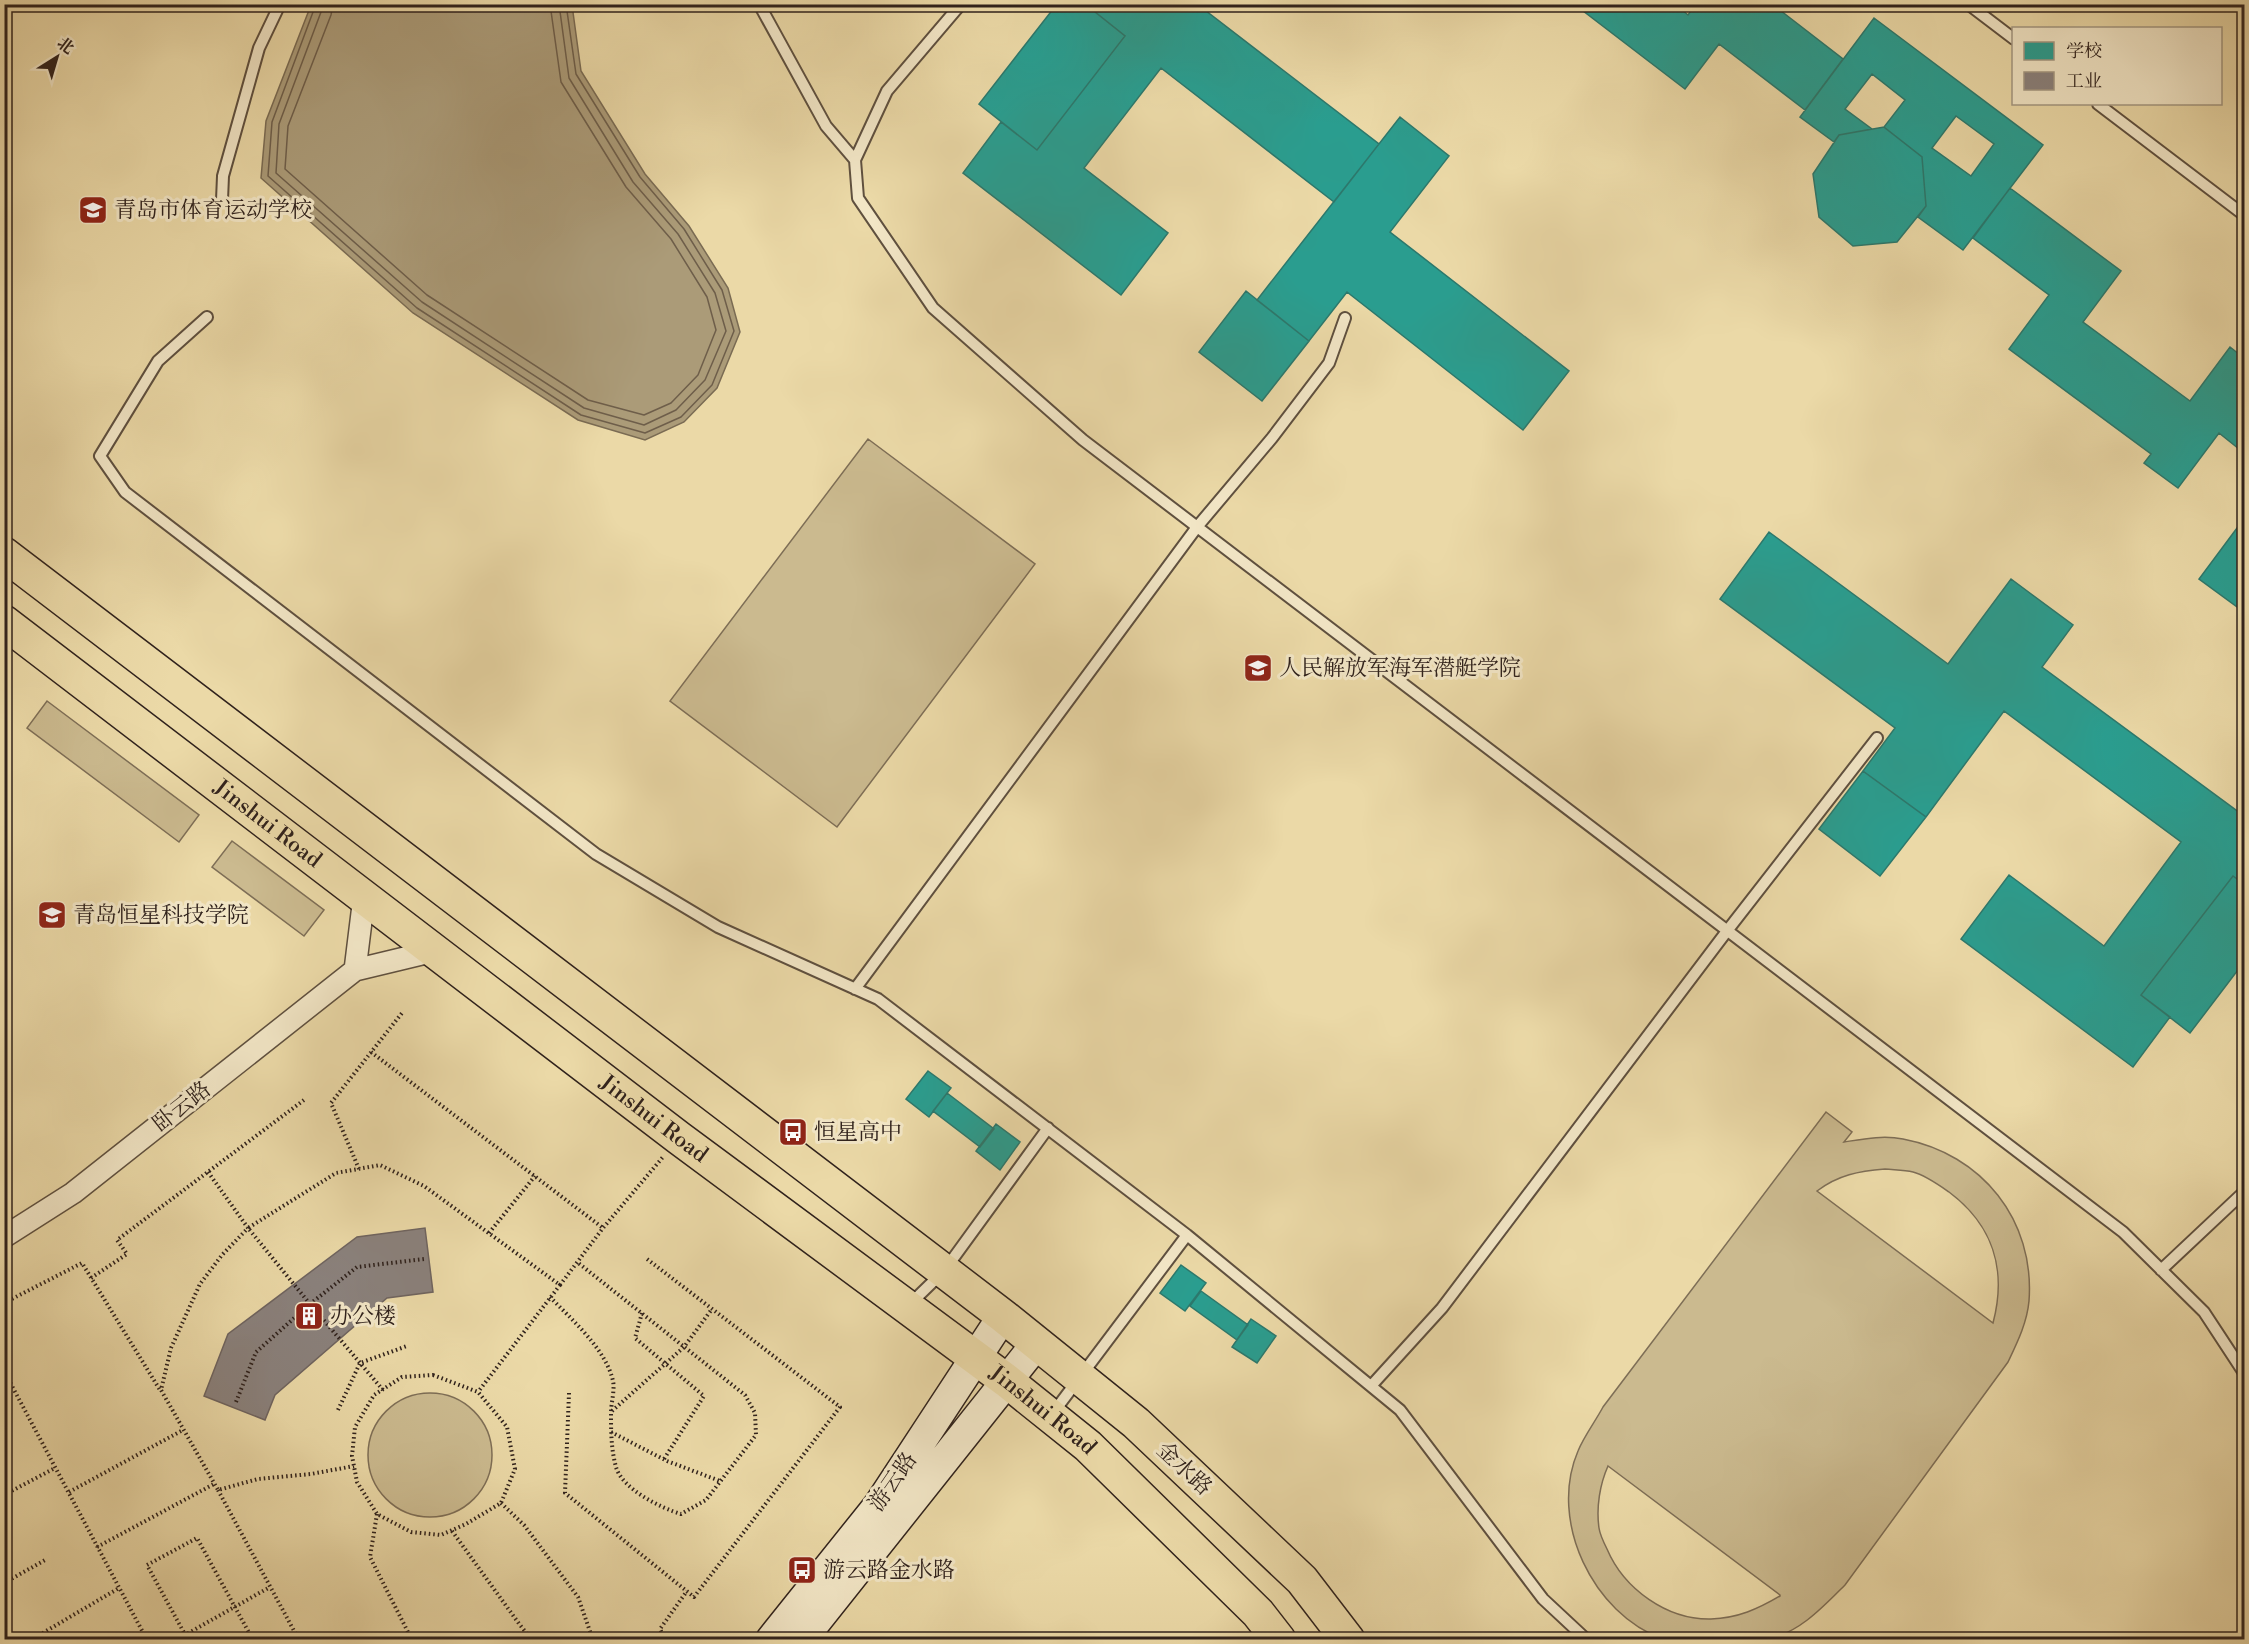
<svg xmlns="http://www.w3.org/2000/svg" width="2249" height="1644" font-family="'Libre Bodoni','Noto Serif SC',serif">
<rect width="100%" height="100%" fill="#ebd9a7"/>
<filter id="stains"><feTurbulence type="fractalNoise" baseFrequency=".00333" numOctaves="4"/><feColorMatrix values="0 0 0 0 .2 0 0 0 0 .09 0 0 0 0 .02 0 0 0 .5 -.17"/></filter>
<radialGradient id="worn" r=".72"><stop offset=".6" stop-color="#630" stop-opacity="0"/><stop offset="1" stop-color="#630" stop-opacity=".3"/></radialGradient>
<path fill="#cbba8f" stroke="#7e6e56" stroke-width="1.5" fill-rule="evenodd" d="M868,439L1035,564L837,827L670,701Z
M47,701L199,815L179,842L27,728Z
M232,841L324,910L304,936L212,867Z
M1826,1112L1852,1132L1844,1142C1863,1139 1883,1135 1903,1139C1982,1154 2035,1220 2029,1301C2027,1323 2017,1343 2008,1362L1845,1585C1823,1607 1799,1633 1768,1639C1758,1641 1671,1641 1663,1639C1593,1614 1548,1521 1578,1451C1584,1436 1595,1422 1603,1407ZM1885,1169C1894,1170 1904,1170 1913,1172C1925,1175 1939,1185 1949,1192C1993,1225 2007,1270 1993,1323L1817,1191C1838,1175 1859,1171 1885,1169ZM1608,1466L1780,1595V1596C1758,1609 1738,1618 1711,1619C1667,1620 1624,1589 1607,1549C1604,1543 1600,1535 1599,1528C1596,1507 1600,1484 1608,1466Z
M368 1455a62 62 0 1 1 124 0a62 62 0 1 1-124 0Z"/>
<path fill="#ab9b78" stroke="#7a6b53" stroke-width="1.5" d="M311,5H572L581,71L645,174L689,226L728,288L740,332L717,388L684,422L645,440L578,420L413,313L261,178L266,121Z"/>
<path fill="#2a9d8f" stroke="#2c786c" stroke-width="1.5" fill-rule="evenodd" d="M1057,4H1085L1125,36L1037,150L979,104Z
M1085,4H1197L1379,144L1334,202L1161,68L1084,168L1168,233L1121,295L963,173L1001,122L1037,150L1125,36Z
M1574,4H1675L1688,15L1696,4H1772L1843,59L1805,110L1719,44L1685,89Z
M1874,18L2043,145L1963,250L1918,217L1926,206L1922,157L1884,127L1905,100L1872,74L1845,109L1872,129L1839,135L1834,142L1800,117ZM1956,116L1994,144L1971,176L1932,148Z
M1400,117L1449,156L1390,232L1569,371L1523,430L1347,292L1309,341L1257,300Z
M1884,127L1922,157L1926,206L1897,242L1853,246L1819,217L1813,174L1839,135Z
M2010,188L2121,271L2083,322L2190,401L2230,347L2244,358V453L2219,433L2178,488L2144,463L2151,454L2009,349L2049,295L1973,238Z
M1246,291L1309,341L1262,401L1199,352Z
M2243,520L2244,522V612L2199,579Z
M1769,532L1948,664L2011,579L2073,625L2042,667L2244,816V884L2233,876L2141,995L2170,1017L2133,1067L1961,939L2009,875L2104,946L2181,842L2004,711L1926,817L1863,771L1895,728L1720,599Z
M1863,771L1926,817L1880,876L1819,829Z
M2233,876L2244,884V962L2190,1033L2141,995Z
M928,1071L951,1088L929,1117L906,1099Z
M947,1093L994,1129L980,1147L933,1111Z
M996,1124L1020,1142L1000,1170L976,1151Z
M1181,1265L1206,1283L1185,1311L1160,1293Z
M1201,1291L1248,1325L1237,1340L1190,1306Z
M1251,1319L1276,1336L1257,1363L1232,1347Z"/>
<path fill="#8a817c" stroke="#6f645f" stroke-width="1.5" d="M425,1228L433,1292L387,1298L275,1395L265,1420L204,1396L228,1334L357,1237Z"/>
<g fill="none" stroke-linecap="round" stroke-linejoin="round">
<path stroke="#6e5e4a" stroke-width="1.5" d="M316,4L272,122L268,176L417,308L581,415L645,433L681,417L712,385L734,331L722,290L684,229L640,177L576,74L566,4
M324,4L279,124L276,173L422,302L584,408L644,425L676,410L705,380L726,331L715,293L678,234L633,182L569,78L559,4
M333,4L331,15L288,126L285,169L427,295L588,400L644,415L671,403L698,375L716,330L707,297L671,239L626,187L561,82L550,4"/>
<g stroke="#5f503f" stroke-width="14">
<path id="lane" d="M759,4L826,126L855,160
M961,4L887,91L855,160L858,198L933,308L1083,440L2123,1232L2204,1312L2244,1373
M1968,4L2014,39
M2098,104L2244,215
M222,200L223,176L259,48L280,4
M207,317L158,361L100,456L125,492L596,854L718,927L878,999L1187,1235L1400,1410L1543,1599L1587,1640
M855,989L1197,527L1272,438L1329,363L1345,318
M2161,1270L2244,1192
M909,1305L944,1271L1048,1128
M1371,1386L1442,1308L1727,931L1877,738
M1053,1413L1187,1235"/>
</g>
<g stroke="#5f503f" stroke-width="24">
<path id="street" d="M364,897L355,970L434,951
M4,1237L73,1193L355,970"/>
</g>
<g stroke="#30221c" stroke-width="33">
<path id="secondary" d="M771,1640L879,1505L1003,1316
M801,1640L1037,1343"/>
</g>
<g stroke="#30221c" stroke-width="36">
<g id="primary">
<path d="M4,554L1003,1316L1136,1423L1302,1580L1348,1640"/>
<path id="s1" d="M4,622L679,1138L1007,1381L1088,1446L1258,1613L1279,1640"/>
</g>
</g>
<path stroke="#30221c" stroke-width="4" stroke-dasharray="1.5 3" stroke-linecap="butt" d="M371,1052L603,1228
M359,1169L331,1103L402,1013
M208,1172L248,1228L222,1255L200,1284L171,1348L161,1390L218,1490L258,1479L311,1474L354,1466
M489,1233L535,1176
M91,1278L127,1254L117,1240L304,1100
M560,1285L603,1228L663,1157
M550,1297C571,1319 606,1349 613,1381C615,1390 611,1403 611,1413C611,1431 611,1449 616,1467C622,1489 661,1508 681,1514L706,1500L756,1435L755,1413L745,1395L577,1262
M4,1303L82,1263L160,1390
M642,1313L635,1338L704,1396L664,1459
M4,1371L147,1640
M433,1375L478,1392L507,1427L515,1469L501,1503L466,1524L441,1535L411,1532L377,1514L357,1482L352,1456L355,1427L374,1395L402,1377Z
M383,1390L310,1304L357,1267L424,1259
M569,1393L565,1493L694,1597L840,1407L647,1259
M236,1402L256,1352L310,1304L248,1228L336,1173L380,1165L424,1186L560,1285L478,1392
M338,1410L360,1363L407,1346
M612,1411L684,1347L712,1309
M611,1432L667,1461L720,1481
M218,1490L299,1640
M69,1492L183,1430
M4,1495L55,1468
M501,1503L524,1525L578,1597L593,1640
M377,1514L370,1557L412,1640
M452,1531L520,1625L532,1640
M97,1547L214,1484
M4,1583L47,1559
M31,1640L119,1588
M176,1640L270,1587
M188,1640L147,1565L197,1538L253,1640
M665,1640L660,1629L687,1591"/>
<use href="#lane" stroke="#f2e6c6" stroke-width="10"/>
<use href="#street" stroke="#f2e6c6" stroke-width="21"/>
<use href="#secondary" stroke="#f2e6c6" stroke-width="30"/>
<use href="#primary" stroke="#ebd9a7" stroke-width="33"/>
</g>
<defs>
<g id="school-square" transform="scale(1.5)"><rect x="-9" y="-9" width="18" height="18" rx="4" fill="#8f2418" stroke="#f2e6c6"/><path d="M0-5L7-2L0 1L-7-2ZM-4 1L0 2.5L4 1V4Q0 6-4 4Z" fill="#fff"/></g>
<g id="university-square" transform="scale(1.5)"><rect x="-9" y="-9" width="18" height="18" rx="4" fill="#8f2418" stroke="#f2e6c6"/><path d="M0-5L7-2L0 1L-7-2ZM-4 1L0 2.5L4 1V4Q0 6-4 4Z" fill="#fff"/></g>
<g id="bus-square" transform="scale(1.5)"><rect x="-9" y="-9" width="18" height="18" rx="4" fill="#8f2418" stroke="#f2e6c6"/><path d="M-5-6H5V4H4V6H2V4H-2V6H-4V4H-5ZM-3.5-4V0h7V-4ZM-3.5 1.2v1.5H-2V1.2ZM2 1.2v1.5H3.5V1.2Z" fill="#fff"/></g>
<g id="building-square" transform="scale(1.5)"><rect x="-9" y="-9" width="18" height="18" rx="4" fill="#8f2418" stroke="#f2e6c6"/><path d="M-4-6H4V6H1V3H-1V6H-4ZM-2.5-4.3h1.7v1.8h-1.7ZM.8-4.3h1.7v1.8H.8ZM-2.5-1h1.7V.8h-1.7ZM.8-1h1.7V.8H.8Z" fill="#fff"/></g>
</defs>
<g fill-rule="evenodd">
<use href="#school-square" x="93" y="210"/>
<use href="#university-square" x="1258" y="668"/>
<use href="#university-square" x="52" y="915"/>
<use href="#bus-square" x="793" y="1132"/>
<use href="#building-square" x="309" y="1316"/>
<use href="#bus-square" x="802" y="1570"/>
</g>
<g text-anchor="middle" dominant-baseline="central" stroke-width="6" stroke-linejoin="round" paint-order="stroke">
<g font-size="22" fill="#30221c" stroke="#f2e6c6" text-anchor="start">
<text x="114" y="210">青岛市体育运动学校</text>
<text x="1279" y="668">人民解放军海军潜艇学院</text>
<text x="73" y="915">青岛恒星科技学院</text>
<text x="814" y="1132">恒星高中</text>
<text x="330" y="1316">办公楼</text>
<text x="823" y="1570">游云路金水路</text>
</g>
<g font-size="22" fill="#30221c" stroke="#f2e6c6">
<text stroke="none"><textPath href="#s1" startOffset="332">Jinshui Road</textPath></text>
<text transform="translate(182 1107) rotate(-38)">卧云路</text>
<text stroke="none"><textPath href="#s1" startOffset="818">Jinshui Road</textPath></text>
<text stroke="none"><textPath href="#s1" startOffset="1304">Jinshui Road</textPath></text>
<text transform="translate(1184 1469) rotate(43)">金水路</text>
<text transform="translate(893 1482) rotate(-55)">游云路</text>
</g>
</g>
<rect width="2249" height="1644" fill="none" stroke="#ebd9a7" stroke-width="24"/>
<rect x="6" y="6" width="2237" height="1632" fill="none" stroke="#30221c" stroke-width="3"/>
<rect x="12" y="12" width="2225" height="1620" fill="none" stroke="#30221c" stroke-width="1.5"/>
<rect x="2012" y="27" width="210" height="78" fill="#f2e6c6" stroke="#a49882" stroke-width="1.5"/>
<rect x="2024" y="42" width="30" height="18" fill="#2a9d8f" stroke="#a49882" stroke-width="1.5"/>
<text x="2066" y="57" font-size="18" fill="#30221c">学校</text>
<rect x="2024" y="72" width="30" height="18" fill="#8a817c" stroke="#a49882" stroke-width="1.5"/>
<text x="2066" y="87" font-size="18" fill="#30221c">工业</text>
<g transform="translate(57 57) rotate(37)" stroke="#f2e6c6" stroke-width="4.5" paint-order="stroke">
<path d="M0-4.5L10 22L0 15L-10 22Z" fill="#30221c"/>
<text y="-9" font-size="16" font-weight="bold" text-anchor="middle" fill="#30221c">北</text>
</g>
<rect width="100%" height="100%" filter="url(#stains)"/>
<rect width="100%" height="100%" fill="url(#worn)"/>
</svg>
